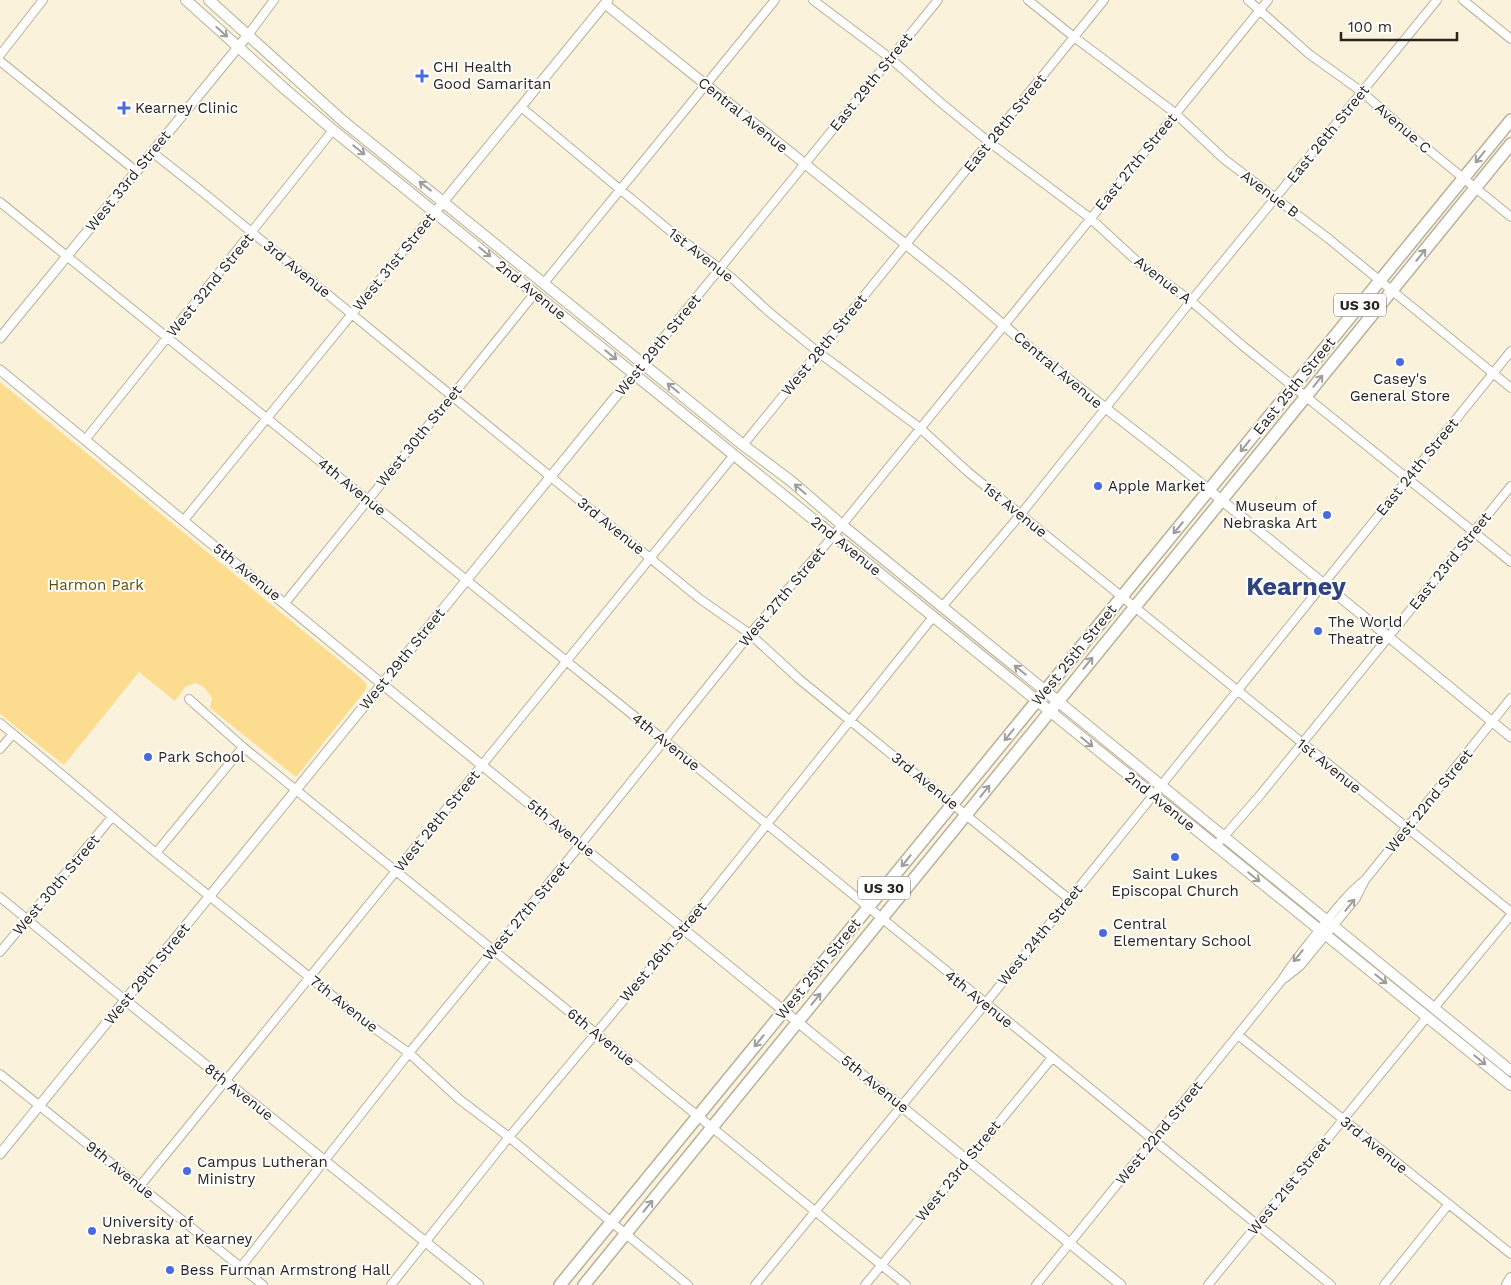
<svg xmlns="http://www.w3.org/2000/svg" width="1511" height="1285" font-family="'Work Sans',sans-serif">
<rect width="100%" height="100%" fill="#fbf2dc"/>
<path fill="#fcdc8f" d="M0,382L362,679L367,685L365,691L296,777L210,708L212,698L205,688L196,683L185,687L175,701L139,672L64,765L0,714Z"/>
<g fill="none" stroke-linecap="round" stroke-linejoin="round">
<g stroke="#b8b09b" stroke-width="10">
<path id="minor" d="M813,0L890,58L940,102L989,142L1090,218L1139,263L1191,301L1243,346L1511,562
M1028,0L1074,37L1175,113L1224,159L1329,239L1511,388
M1248,0L1309,54L1362,92L1413,137L1511,217
M1463,0L1511,39
M248,35L274,0
M0,55L43,0
M0,61L136,171
M521,107L669,230L732,278L769,312L818,352L920,428L968,472L1511,912
M152,152L205,194L700,599L750,634L799,679L1069,899
M0,202L665,741L1331,1285
M544,283L775,0
M643,363L938,0
M85,440L333,130
M743,445L1104,0
M184,520L435,212
M285,603L535,293
M942,607L1021,514L1191,301L1437,0
M189,699L243,747L906,1285
M0,723L156,853L360,1018L409,1053L459,1099L509,1137L565,1184L688,1285
M0,749L13,734
M1220,841L1261,794L1511,486
M156,853L243,747
M0,897L125,1000
M0,952L112,817
M1285,978L1300,966L1356,898L1364,882
M1434,1008L1511,915
M1238,1035L1511,1254
M0,1074L263,1285
M140,1186L734,455
M241,1267L409,1053L581,844L750,634L833,536L1268,0
M391,1285L509,1137L675,939L933,617
M755,1285L985,1004L1511,351
M865,1285L1052,1058
M1036,1285L1282,980C1293,962 1307,946 1320,929C1334,912 1347,894 1365,880L1511,698
M1208,1285L1427,1017
M1384,1285L1448,1205"/>
</g>
<g stroke="#b8b09b" stroke-width="11">
<path id="tertiary" d="M605,4L954,283L1053,367L1176,463L1511,737
M435,212L608,0
M0,338L248,35
M0,370L382,684L1121,1285
M125,1000L479,1285
M0,1154L643,363"/>
</g>
<g stroke="#b8b09b" stroke-width="12">
<path id="secondary" d="M186,0L286,90L333,130L1511,1085
M209,0L343,121L743,445L791,481L842,525L1511,1071
M1507,1285L1511,1278"/>
</g>
<g stroke="#b8b09b" stroke-width="14">
<path id="primary" d="M560,1285L1511,120
M584,1285L1511,144"/>
</g>
<use href="#minor" stroke="#fff" stroke-width="8"/>
<use href="#tertiary" stroke="#fff" stroke-width="9"/>
<use href="#secondary" stroke="#fff" stroke-width="10"/>
<use href="#primary" stroke="#fff" stroke-width="11"/>
</g>
<defs><path id="oneway-shaft" d="M-6 0H5M1.5-3L5.5 0L1.5 3" fill="none" stroke-width="1.6" stroke-linecap="round" stroke-linejoin="round" transform="scale(1.25)"/></defs>
<g stroke="#9f9d9a">
<use href="#oneway-shaft" transform="translate(222 32) rotate(42)"/>
<use href="#oneway-shaft" transform="translate(359 150) rotate(39)"/>
<use href="#oneway-shaft" transform="translate(1480 157) rotate(129)"/>
<use href="#oneway-shaft" transform="translate(425 186) rotate(-142)"/>
<use href="#oneway-shaft" transform="translate(485 252) rotate(39)"/>
<use href="#oneway-shaft" transform="translate(1421 255) rotate(-51)"/>
<use href="#oneway-shaft" transform="translate(611 355) rotate(39)"/>
<use href="#oneway-shaft" transform="translate(1318 381) rotate(-51)"/>
<use href="#oneway-shaft" transform="translate(673 388) rotate(-141)"/>
<use href="#oneway-shaft" transform="translate(1245 446) rotate(129)"/>
<use href="#oneway-shaft" transform="translate(800 489) rotate(-139)"/>
<use href="#oneway-shaft" transform="translate(1178 528) rotate(130)"/>
<use href="#oneway-shaft" transform="translate(1088 663) rotate(-51)"/>
<use href="#oneway-shaft" transform="translate(1020 670) rotate(-141)"/>
<use href="#oneway-shaft" transform="translate(1009 735) rotate(129)"/>
<use href="#oneway-shaft" transform="translate(1087 742) rotate(39)"/>
<use href="#oneway-shaft" transform="translate(985 791) rotate(-51)"/>
<use href="#oneway-shaft" transform="translate(906 861) rotate(129)"/>
<use href="#oneway-shaft" transform="translate(1254 877) rotate(39)"/>
<use href="#oneway-shaft" transform="translate(1350 905) rotate(-51)"/>
<use href="#oneway-shaft" transform="translate(1298 956) rotate(129)"/>
<use href="#oneway-shaft" transform="translate(1381 979) rotate(39)"/>
<use href="#oneway-shaft" transform="translate(816 999) rotate(-51)"/>
<use href="#oneway-shaft" transform="translate(759 1041) rotate(129)"/>
<use href="#oneway-shaft" transform="translate(1480 1060) rotate(39)"/>
<use href="#oneway-shaft" transform="translate(648 1206) rotate(-51)"/>
</g>
<g fill="#4a6bde" stroke="#fff" stroke-width="2">
<path d="M419.5 68.5h5v5h5v5h-5v5h-5v-5h-5v-5h5z"/>
<path d="M121.5 100.5h5v5h5v5h-5v5h-5v-5h-5v-5h5z"/>
<circle cx="1400" cy="362" r="5"/>
<circle cx="1098" cy="486" r="5"/>
<circle cx="1327" cy="515" r="5"/>
<circle cx="1318" cy="631" r="5"/>
<circle cx="148" cy="757" r="5"/>
<circle cx="1175" cy="857" r="5"/>
<circle cx="1103" cy="933" r="5"/>
<circle cx="187" cy="1171" r="5"/>
<circle cx="92" cy="1231" r="5"/>
<circle cx="170" cy="1270" r="5"/>
</g>
<g text-anchor="middle" dominant-baseline="central" stroke-width="4" stroke-linejoin="round" paint-order="stroke">
<g fill="#fff" stroke="#6a6762" stroke-width="1">
<rect x="1334" y="293.5" width="52" height="23" rx="4"/>
<rect x="858" y="876.5" width="52" height="23" rx="4"/>
</g>
<g font-size="14" font-weight="bold" fill="#2a261e">
<text x="1360" y="305">US 30</text>
<text x="884" y="888">US 30</text>
</g>
<g font-size="15" fill="#2a261e" stroke="#fff" text-anchor="start">
<text x="433" y="67">CHI Health<tspan x="433" dy="17">Good Samaritan</tspan></text>
<text x="135" y="108">Kearney Clinic</text>
<text x="1400" y="379" text-anchor="middle">Casey's<tspan x="1400" dy="17">General Store</tspan></text>
<text x="1108" y="486">Apple Market</text>
<text x="1317" y="506" text-anchor="end">Museum of<tspan x="1317" dy="17">Nebraska Art</tspan></text>
<text x="1328" y="622">The World<tspan x="1328" dy="17">Theatre</tspan></text>
<text x="158" y="757">Park School</text>
<text x="1175" y="874" text-anchor="middle">Saint Lukes<tspan x="1175" dy="17">Episcopal Church</tspan></text>
<text x="1113" y="924">Central<tspan x="1113" dy="17">Elementary School</tspan></text>
<text x="197" y="1162">Campus Lutheran<tspan x="197" dy="17">Ministry</tspan></text>
<text x="102" y="1222">University of<tspan x="102" dy="17">Nebraska at Kearney</tspan></text>
<text x="180" y="1270">Bess Furman Armstrong Hall</text>
</g>
<g font-size="15" fill="#2a261e" stroke="#fff">
<text transform="translate(871 82) rotate(-51)">East 29th Street</text>
<text transform="translate(743 115) rotate(39)">Central Avenue</text>
<text transform="translate(1005 123) rotate(-51)">East 28th Street</text>
<text transform="translate(1403 128) rotate(41)">Avenue C</text>
<text transform="translate(1328 134) rotate(-51)">East 26th Street</text>
<text transform="translate(1136 162) rotate(-51)">East 27th Street</text>
<text transform="translate(128 181) rotate(-51)">West 33rd Street</text>
<text transform="translate(1270 194) rotate(37)">Avenue B</text>
<text transform="translate(701 255) rotate(38)">1st Avenue</text>
<text transform="translate(394 262) rotate(-51)">West 31st Street</text>
<text transform="translate(297 269) rotate(39)">3rd Avenue</text>
<text transform="translate(1163 280) rotate(38)">Avenue A</text>
<text transform="translate(210 285) rotate(-51)">West 32nd Street</text>
<text transform="translate(531 290) rotate(39)">2nd Avenue</text>
<text transform="translate(658 345) rotate(-51)">West 29th Street</text>
<text transform="translate(824 345) rotate(-51)">West 28th Street</text>
<text transform="translate(1058 370) rotate(40)">Central Avenue</text>
<text transform="translate(1294 386) rotate(-51)">East 25th Street</text>
<text transform="translate(419 436) rotate(-51)">West 30th Street</text>
<text transform="translate(1417 467) rotate(-51)">East 24th Street</text>
<text transform="translate(352 487) rotate(39)">4th Avenue</text>
<text transform="translate(1015 510) rotate(39)">1st Avenue</text>
<text transform="translate(611 526) rotate(39)">3rd Avenue</text>
<text transform="translate(846 546) rotate(39)">2nd Avenue</text>
<text transform="translate(1450 561) rotate(-51)">East 23rd Street</text>
<text transform="translate(247 572) rotate(39)">5th Avenue</text>
<text transform="translate(782 597) rotate(-50)">West 27th Street</text>
<text transform="translate(1074 655) rotate(-51)">West 25th Street</text>
<text transform="translate(402 659) rotate(-51)">West 29th Street</text>
<text transform="translate(666 742) rotate(39)">4th Avenue</text>
<text transform="translate(1329 766) rotate(39)">1st Avenue</text>
<text transform="translate(925 781) rotate(39)">3rd Avenue</text>
<text transform="translate(1160 801) rotate(39)">2nd Avenue</text>
<text transform="translate(1429 801) rotate(-51)">West 22nd Street</text>
<text transform="translate(437 821) rotate(-51)">West 28th Street</text>
<text transform="translate(561 828) rotate(39)">5th Avenue</text>
<text transform="translate(56 885) rotate(-50)">West 30th Street</text>
<text transform="translate(526 911) rotate(-50)">West 27th Street</text>
<text transform="translate(1040 935) rotate(-51)">West 24th Street</text>
<text transform="translate(663 952) rotate(-50)">West 26th Street</text>
<text transform="translate(818 969) rotate(-51)">West 25th Street</text>
<text transform="translate(147 974) rotate(-51)">West 29th Street</text>
<text transform="translate(979 999) rotate(39)">4th Avenue</text>
<text transform="translate(344 1004) rotate(38)">7th Avenue</text>
<text transform="translate(601 1037) rotate(39)">6th Avenue</text>
<text transform="translate(875 1084) rotate(39)">5th Avenue</text>
<text transform="translate(239 1092) rotate(38)">8th Avenue</text>
<text transform="translate(1159 1133) rotate(-51)">West 22nd Street</text>
<text transform="translate(1374 1145) rotate(39)">3rd Avenue</text>
<text transform="translate(120 1170) rotate(39)">9th Avenue</text>
<text transform="translate(958 1171) rotate(-51)">West 23rd Street</text>
<text transform="translate(1289 1186) rotate(-51)">West 21st Street</text>
</g>
<g font-size="15" fill="#634c06" stroke="#fff">
<text x="96" y="585">Harmon Park</text>
</g>
<g font-size="25" font-weight="bold" fill="#30437d" stroke="#fff">
<text x="1296" y="586">Kearney</text>
</g>
</g>
<path d="M1341 32v8h116v-8" fill="none" stroke="#2a261e" stroke-width="2.5"/>
<text x="1348" y="32" font-size="15" fill="#2a261e" stroke="#ffffff" stroke-width="4" paint-order="stroke">100 m</text>
</svg>
